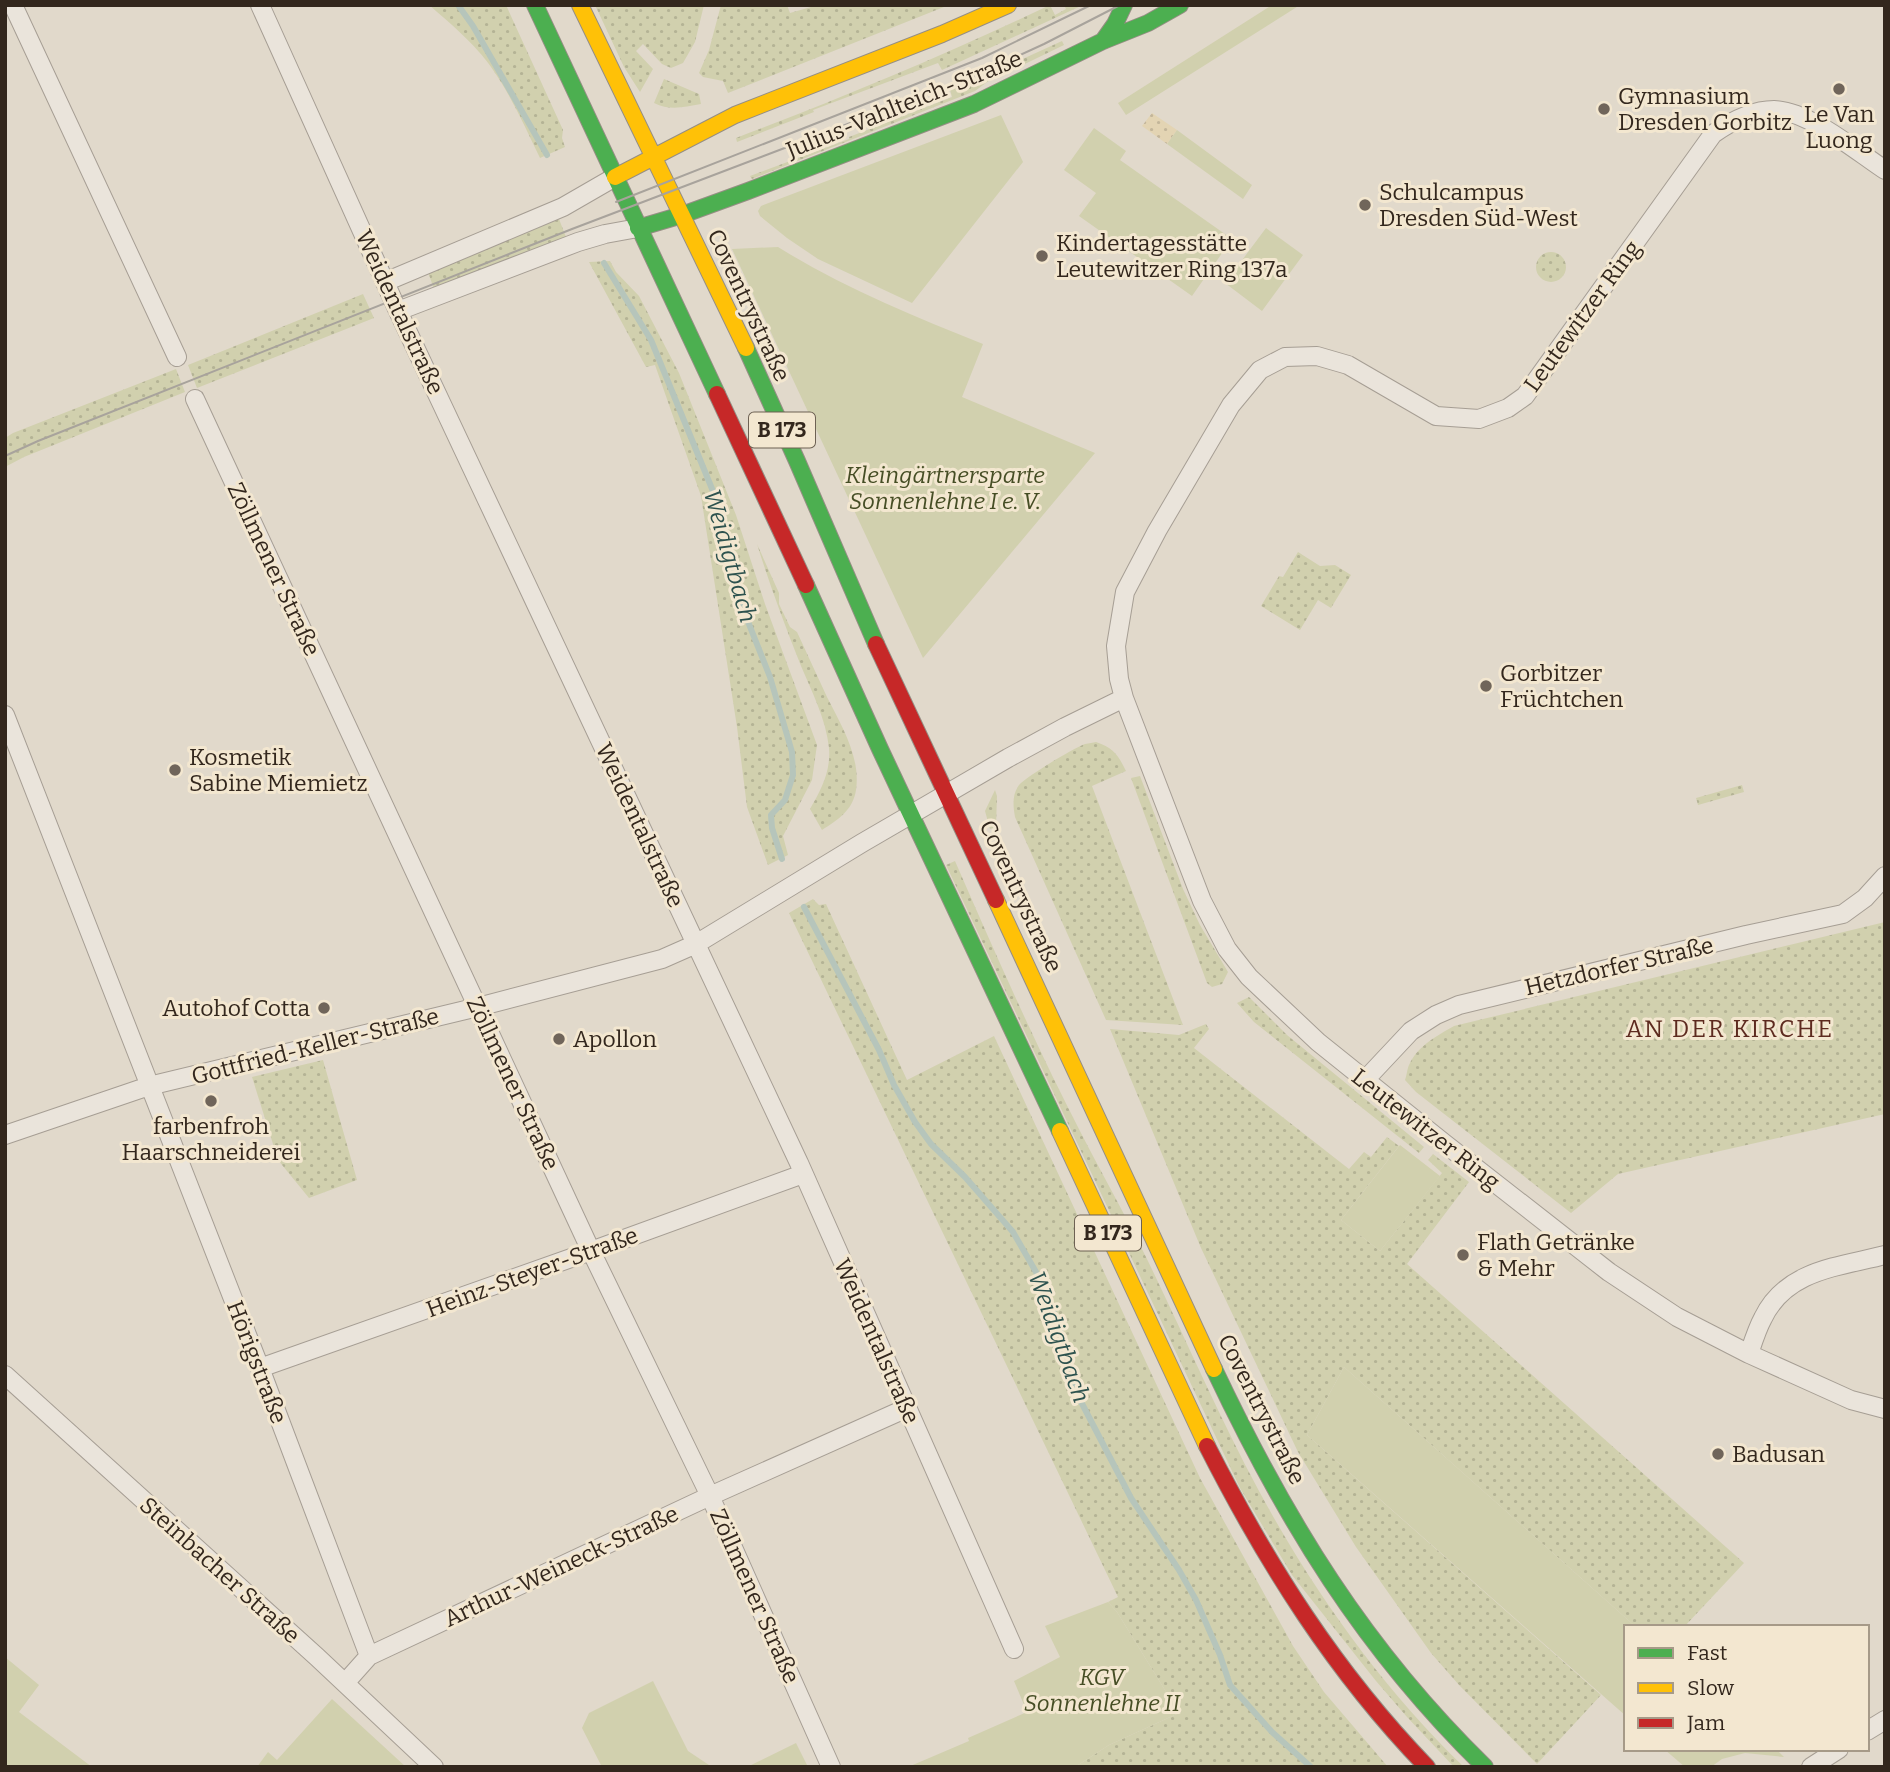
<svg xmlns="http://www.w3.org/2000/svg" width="1890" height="1772" font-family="Bitter,serif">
<defs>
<pattern id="grass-dots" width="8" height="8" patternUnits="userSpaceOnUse" patternTransform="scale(1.75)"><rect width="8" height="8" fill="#d1d0ae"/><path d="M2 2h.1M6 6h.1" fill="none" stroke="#b4b395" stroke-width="1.8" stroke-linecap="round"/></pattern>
<pattern id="sand-dots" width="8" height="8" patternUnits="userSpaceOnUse" patternTransform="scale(1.75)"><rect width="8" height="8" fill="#e3d4b3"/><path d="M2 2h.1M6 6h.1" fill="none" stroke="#c3b69a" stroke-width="1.8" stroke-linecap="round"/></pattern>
</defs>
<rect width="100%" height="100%" fill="#e1d9cb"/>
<path fill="url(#grass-dots)" d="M429,5H506L563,130L562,138L565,147L540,158C525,127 511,95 491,67C476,45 449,22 429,5Z
M595,5H704L695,42L683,63L671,68L662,64L643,44L636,51L653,69L640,92L624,67Z
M721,5H787L790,13L818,5H949L728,93L723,81L703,77L699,73L709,50Z
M1050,5L1055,15L1066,9L1064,5H1083L942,70L938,63L813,110L814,112L737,142L736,138C842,98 947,54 1050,5Z
M1062,41L1064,45L996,78L994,77L975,91L752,179L750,176L849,139V137L952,97L950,90L981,78Z
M664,79L699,94L701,104C684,107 670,111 654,103Z
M559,219L566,237L435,292L428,272Z
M1536 267a15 15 0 1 1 30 0a15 15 0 1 1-30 0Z
M610,261L616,272L639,296L679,373L736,515L765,604L817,745L812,780L783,836L788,855L768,865L747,807L737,727L701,496L655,365L646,367L589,262Z
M363,294L374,318L197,388L188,365Z
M176,369L185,392L24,457L5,467V438L13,433Z
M757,544L779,593V604L790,627L797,632C807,654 817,675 827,697C841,725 861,757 856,790C853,810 838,820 822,830L810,809C821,790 831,771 829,748C826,719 812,692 801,666C785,626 770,586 757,544Z
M1298,552L1320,566L1335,565L1351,575L1331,608L1318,600L1300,630L1261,606L1279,576L1283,577Z
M1096,742C1114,748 1118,755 1126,771L1092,786L1183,1025L1106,1020L1015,817C1013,806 1012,794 1019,785C1027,776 1074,748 1085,744C1089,743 1093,743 1096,742Z
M1140,776L1183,889L1200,925L1228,972L1222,984L1212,987L1207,983L1131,778Z
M1742,785L1744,792L1698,805L1696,798Z
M995,790L997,796L996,827L990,829L985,811Z
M955,861C995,953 1036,1046 1082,1135C1103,1176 1126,1216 1146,1257C1184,1335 1218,1415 1259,1491C1313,1591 1382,1688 1464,1767H1454L1407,1717L1376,1681L1292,1575L1240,1488L946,865Z
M813,899L819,905L826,904L907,1080L994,1036L1200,1478L1293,1646L1324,1692L1388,1767H1075L1109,1745L1179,1713L1117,1612L1108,1602L1118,1597L789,913Z
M1885,922V1114L1618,1174L1571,1213L1416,1092L1405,1080C1407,1075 1407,1068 1410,1063C1418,1046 1438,1035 1454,1026Z
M1249,997L1287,1035L1424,1147L1419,1153L1254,1022L1237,1003Z
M1206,1024L1209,1029L1194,1048L1349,1169L1364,1152L1371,1157L1387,1137L1399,1146L1341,1220L1380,1251L1442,1173L1428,1160L1433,1154L1469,1182L1407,1264L1744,1563L1684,1627H1636L1344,1367L1307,1435L1601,1695L1537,1764L1459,1685L1431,1653L1356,1547L1298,1452L1201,1248L1110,1029L1179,1035Z
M323,1060L357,1180L309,1198L278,1160L252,1077Z"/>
<path fill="url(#sand-dots)" d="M1152,113L1177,130L1167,144L1142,126Z"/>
<path fill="#d1d0ae" d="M1272,5H1300L1126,115L1118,103Z
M1001,115L1023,162L912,303L818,259L787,238L760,216L758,211L761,206Z
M1094,128L1126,151L1120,160L1232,239L1192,296L1079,216L1096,193L1064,170Z
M1177,130L1252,185L1243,199L1167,144Z
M1266,228L1303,255L1262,311L1225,283Z
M778,247C842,287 913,316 983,344L962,397L1095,453L923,658L732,249Z
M1400,1145L1440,1176L1380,1251L1341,1220Z
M1344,1367L1636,1627H1626V1716L1307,1435Z
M1108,1602L1117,1612L1179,1713L1109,1745L1075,1767H908L969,1741L968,1738L1027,1712L1014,1681L1060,1657L1045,1626Z
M5,1657L39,1685L19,1712L92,1767H5Z
M653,1681L688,1751L712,1767H602L582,1728L589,1713Z
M332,1699L406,1767H257L268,1752L277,1760Z
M796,1743L808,1767H747Z
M1664,1749H1776L1784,1757L1745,1753L1722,1759L1711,1767H1685Z"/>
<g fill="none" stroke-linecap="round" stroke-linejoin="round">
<path stroke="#b6c5bb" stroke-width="6" d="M458,5L473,26L547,155
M604,263L651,340L717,501L735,589L770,677L792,752L793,775L785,800L771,815L772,828L782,859
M804,907L879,1050L894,1085L915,1122L931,1144L965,1177L1013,1232L1036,1272L1059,1324L1067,1372L1077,1394L1131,1498L1179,1570L1196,1600L1220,1655L1230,1685L1272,1732L1311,1767"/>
<g stroke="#a69e94" stroke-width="20">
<path id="street" d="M13,5L177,357
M260,5L398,311L799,1163L1014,1649
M1885,170C1856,151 1809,111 1774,110C1752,110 1730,122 1713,134L1525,396L1508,408L1479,419L1436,416L1348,365L1317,356L1285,357L1260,370L1231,405L1157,531L1125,592L1116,646L1119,679L1124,698L1202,901L1227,949L1249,977L1318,1042L1444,1143L1609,1272L1677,1317L1749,1354L1851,1400L1885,1409
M385,282L563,207L615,177
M398,311L578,242L605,234L638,228
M195,399L591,1251L710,1496L831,1767
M5,715L260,1368L369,1656L345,1683
M1365,1080L1411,1031L1436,1015L1459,1005L1746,935L1843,914L1865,898L1885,876
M5,1135L149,1086L478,1007L662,959L696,944L862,843L1008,758L1065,727L1124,698
M1749,1354C1753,1342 1757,1329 1763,1318C1786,1270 1838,1267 1885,1255
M260,1368L591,1251L803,1174
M5,1375L317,1657L434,1767
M369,1656L710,1496L907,1408
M1867,1731L1885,1720
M1811,1767L1839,1749"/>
</g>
<g stroke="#958e84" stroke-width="18">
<path id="fast" d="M535,5L717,394
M1103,41L1115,24L1124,5
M638,228L682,215L748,191L974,104L1103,41L1148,23L1180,5
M746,348L797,461L876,644
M806,585L880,749L1060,1131
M1214,1369C1286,1521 1364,1649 1485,1767"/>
</g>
<g stroke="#958e84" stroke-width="18">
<path id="slow" d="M580,5L746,348
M615,177L735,115L942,34L1008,5
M996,900L1214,1369
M1060,1131L1207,1446"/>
</g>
<g stroke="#958e84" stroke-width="18">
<path id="jam" d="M717,394L806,585
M876,644L996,900
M1207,1446C1267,1564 1335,1672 1427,1767"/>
</g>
<use href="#street" stroke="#eae4db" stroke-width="18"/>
<use href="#fast" stroke="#4caf50" stroke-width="16"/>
<use href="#slow" stroke="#ffc107" stroke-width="16"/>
<use href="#jam" stroke="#c62828" stroke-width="16"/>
<path stroke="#a8a39c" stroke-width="2" d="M616,202L982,58L1091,5
M5,456L38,441L572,229L937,90L985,71L1044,44L1120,5"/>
</g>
<g fill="#70655a" stroke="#f3e7d0" stroke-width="2.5">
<circle cx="1839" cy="89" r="7"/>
<circle cx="1604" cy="109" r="7"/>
<circle cx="1365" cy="205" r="7"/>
<circle cx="1042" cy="256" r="7"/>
<circle cx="1486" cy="686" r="7"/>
<circle cx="175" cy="770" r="7"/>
<circle cx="324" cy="1008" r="7"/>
<circle cx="559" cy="1039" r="7"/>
<circle cx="211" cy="1101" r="7"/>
<circle cx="1463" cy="1255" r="7"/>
<circle cx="1718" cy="1454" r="7"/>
</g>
<g text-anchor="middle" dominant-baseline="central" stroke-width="6" stroke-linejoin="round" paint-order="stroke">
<g fill="#f3e7d0" stroke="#6d6153" stroke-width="2">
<rect x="749" y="412.5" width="66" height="35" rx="5"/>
<rect x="1075" y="1215.5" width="66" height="35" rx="5"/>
</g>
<g font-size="21" font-weight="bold" fill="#33271d">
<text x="782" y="430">B 173</text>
<text x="1108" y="1233">B 173</text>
</g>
<g font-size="23" fill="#33271d" stroke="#f3e7d0" text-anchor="start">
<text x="1618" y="96">Gymnasium<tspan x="1618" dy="26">Dresden Gorbitz</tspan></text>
<text x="1839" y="114" text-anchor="middle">Le Van<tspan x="1839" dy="26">Luong</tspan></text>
<text x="1379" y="192">Schulcampus<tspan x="1379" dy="26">Dresden Süd-West</tspan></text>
<text x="1056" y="243">Kindertagesstätte<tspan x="1056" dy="26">Leutewitzer Ring 137a</tspan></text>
<text x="1500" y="673">Gorbitzer<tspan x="1500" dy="26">Früchtchen</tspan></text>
<text x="189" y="757">Kosmetik<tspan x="189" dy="26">Sabine Miemietz</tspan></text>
<text x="310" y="1008" text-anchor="end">Autohof Cotta</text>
<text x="573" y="1039">Apollon</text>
<text x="211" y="1126" text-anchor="middle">farbenfroh<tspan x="211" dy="26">Haarschneiderei</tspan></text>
<text x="1477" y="1242">Flath Getränke<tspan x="1477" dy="26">&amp; Mehr</tspan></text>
<text x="1732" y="1454">Badusan</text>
</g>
<g font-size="23" fill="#33271d" stroke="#f3e7d0">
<text transform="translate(904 104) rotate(-22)">Julius-Vahlteich-Straße</text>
<text transform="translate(749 305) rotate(65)">Coventrystraße</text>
<text transform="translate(400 312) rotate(65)">Weidentalstraße</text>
<text transform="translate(1582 316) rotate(-54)">Leutewitzer Ring</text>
<text transform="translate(274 569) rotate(65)">Zöllmener Straße</text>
<text transform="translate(640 825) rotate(65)">Weidentalstraße</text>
<text transform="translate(1021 896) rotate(65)">Coventrystraße</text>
<text transform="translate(1619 966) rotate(-13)">Hetzdorfer Straße</text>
<text transform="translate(315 1046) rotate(-14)">Gottfried-Keller-Straße</text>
<text transform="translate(513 1083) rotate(65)">Zöllmener Straße</text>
<text transform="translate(1426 1129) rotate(38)">Leutewitzer Ring</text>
<text transform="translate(532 1272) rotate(-20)">Heinz-Steyer-Straße</text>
<text transform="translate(877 1341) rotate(66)">Weidentalstraße</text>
<text transform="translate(257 1362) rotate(69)">Hörigstraße</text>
<text transform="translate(1262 1409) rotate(63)">Coventrystraße</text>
<text transform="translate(561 1566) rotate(-25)">Arthur-Weineck-Straße</text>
<text transform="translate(220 1570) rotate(42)">Steinbacher Straße</text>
<text transform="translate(755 1596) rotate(66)">Zöllmener Straße</text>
</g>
<g font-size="23" font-style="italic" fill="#464e25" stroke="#f3e7d0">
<text x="945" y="475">Kleingärtnersparte<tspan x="945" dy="26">Sonnenlehne I e. V.</tspan></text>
<text x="1102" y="1677">KGV<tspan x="1102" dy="26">Sonnenlehne II</tspan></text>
</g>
<g font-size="24" font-style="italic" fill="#2d524e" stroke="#f3e7d0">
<text transform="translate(730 556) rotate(74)">Weidigtbach</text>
<text transform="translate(1059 1337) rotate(70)">Weidigtbach</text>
</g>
<g font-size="24" letter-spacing="2" fill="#5d2a1f" stroke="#f3e7d0">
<text x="1730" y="1029">AN DER KIRCHE</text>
</g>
</g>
<rect width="1890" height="1772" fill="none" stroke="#33271d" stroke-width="14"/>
<rect x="1624" y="1625" width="245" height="126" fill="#f3e7d0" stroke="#a69a88" stroke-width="2"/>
<rect x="1638" y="1648" width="35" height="10" fill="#4caf50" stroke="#a69a88" stroke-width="2"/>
<text x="1687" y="1660" font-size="21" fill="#33271d">Fast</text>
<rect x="1638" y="1683" width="35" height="10" fill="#ffc107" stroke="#a69a88" stroke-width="2"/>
<text x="1687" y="1695" font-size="21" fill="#33271d">Slow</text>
<rect x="1638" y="1718" width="35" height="10" fill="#c62828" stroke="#a69a88" stroke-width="2"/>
<text x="1687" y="1730" font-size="21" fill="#33271d">Jam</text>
</svg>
